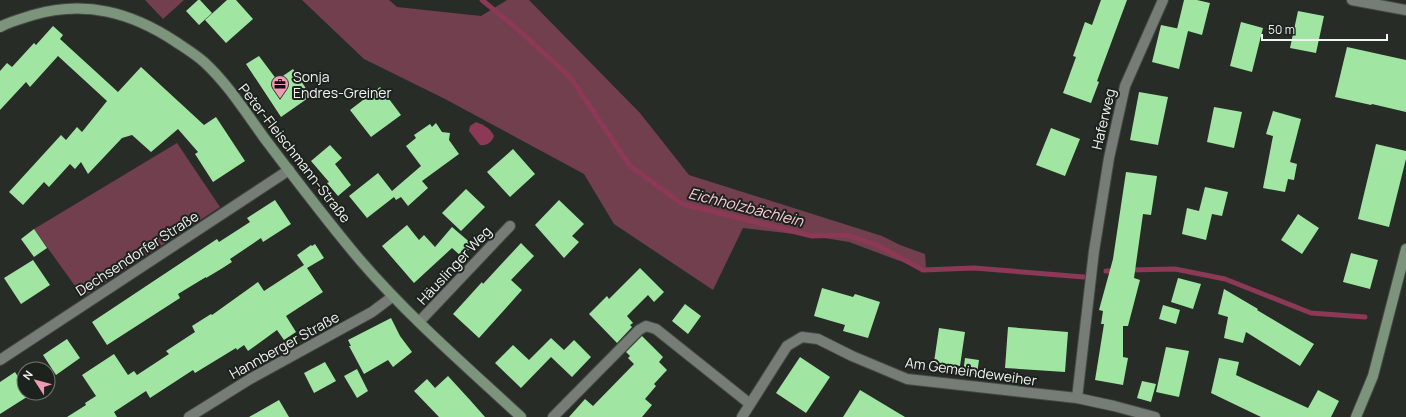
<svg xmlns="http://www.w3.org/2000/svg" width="1406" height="417" font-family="Manrope,sans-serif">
<rect width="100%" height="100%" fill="#272c27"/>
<path fill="#723f4f" d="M145,0H184L163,19Z
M302,0H389L397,7L481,16L507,0H529L640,113L689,175L882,236L900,245L925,254L926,268L897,260L849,242L812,236L743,228L713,290L614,224L584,174L445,99L364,59Z
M177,143L220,207L83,297L34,229Z"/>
<path fill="#8b3956" d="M476,122C484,125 490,128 494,136C492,142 487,146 480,145L469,131L470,126Z"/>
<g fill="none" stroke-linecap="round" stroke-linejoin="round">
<path stroke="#8b3956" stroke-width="5" d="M482,0L515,27L570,77L630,166L682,204L812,236L846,235L875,244L923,270L974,268L1084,277
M1129,270L1175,269L1225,279L1311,313L1365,317
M1106,271H1117"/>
</g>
<path fill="#a0e5a2" d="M198,0H200L212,13L199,25L186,11Z
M227,0H236L253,19L226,43L205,20Z
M1101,0H1127L1097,81L1099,82L1091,103L1063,93L1076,57L1073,56L1085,22L1092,25Z
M1184,0H1197L1210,3L1202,35L1188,31L1179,69L1152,62L1161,25L1180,29H1177Z
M1298,11L1324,16L1316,53L1290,48Z
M1241,22L1263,28L1252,72L1230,66Z
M53,26L63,35L60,39L118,92L141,67L204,125L216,117L245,161L213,182L195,154L198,152L178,129L151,152L132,135L122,138L88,174L81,162L75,169L70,164L49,187L44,182L23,205L9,192L61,135L66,140L77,127L82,132L107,101L58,56L30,87L26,82L0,110V71L7,63L12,67L34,43L36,45Z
M1347,47L1406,60V112L1372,104L1371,105L1335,97Z
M259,56L277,80L293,69L311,96L281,117L246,64Z
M380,87L401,115L371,137L350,110Z
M1139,92L1168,97L1158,145L1130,140Z
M1214,107L1242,112L1234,148L1207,142Z
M1273,111L1301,119L1290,162L1297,164L1294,180L1288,179L1285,192L1263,188L1273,136L1266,134Z
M436,123L442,132L450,133L449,140L459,154L422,181L428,188L408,206L401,197L396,200L394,197L367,218L349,196L378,173L392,191L421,166L406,146L416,138L414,135L430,124L432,127Z
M1051,128L1080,139L1065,176L1036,165Z
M1376,144L1406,151V159L1389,227L1358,219Z
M330,145L342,158L335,164L351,185L338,196L327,183L329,182L311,161Z
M513,149L535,174L510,197L487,172Z
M1126,172L1157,176L1151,215L1143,214L1134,278L1140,280L1128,326H1123V357L1128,358L1123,385L1095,380L1104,324H1101L1103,311L1099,310L1113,259Z
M1205,187L1228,192L1222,216L1212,214L1206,240L1182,234L1187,208L1199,211Z
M466,189L485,207L461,231L442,213Z
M275,200L291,224L263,242L261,238L230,259L232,262L221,269L206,278V277L178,294L180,298L107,345L92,322L217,239L219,242L250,222L247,218Z
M559,200L584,224L572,236L579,242L564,258L535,225Z
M1298,214L1319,228L1302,254L1281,240Z
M407,225L419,240L424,235L435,247L452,227L473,245L462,257L452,248L414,283L382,246Z
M34,229L47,248L34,257L21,239Z
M521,243L534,256L511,280L522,290L479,338L453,314L482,282L483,284Z
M315,244L324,258L307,268L323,292L286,316L296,332L284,340L277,330L248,351L244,345L237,350L236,348L195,373L193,370L150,398L146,391L114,412L117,417H67L86,405L85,403L96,396L82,375L114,354L128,375L134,371L137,375L169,354L166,351L195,332L192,326L211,314L212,315L258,282L264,291L304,265L297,255L311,245L312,246Z
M1351,253L1378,260L1370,289L1343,282Z
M33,260L50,285L21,304L4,278Z
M640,268L664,292L654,302L648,295L627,316L633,323L630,325L632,327L617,343L589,314L607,296L609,299Z
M1178,278L1201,284L1193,309L1171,302Z
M822,288L853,297L855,294L880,302L868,338L843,331L845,325L814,316Z
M1224,289L1258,309L1257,310L1314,344L1300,366L1246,332L1243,343L1224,338L1228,317L1218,314Z
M685,304L701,316L688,334L672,321Z
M1163,305L1180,310L1176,324L1159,319Z
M391,318L400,336L412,352L393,367L388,360L364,374L349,346H351L348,340Z
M1008,327L1068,332L1065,372L1005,368Z
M939,328L965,332L960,366L934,362Z
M642,336L663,357L659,362L667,370L654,384L656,386L645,399L652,405L642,417H569L585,399L593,406L634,364L628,358L630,356L626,352Z
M551,338L564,350L574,340L591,357L572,377L551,357L521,388L495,363L513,345L529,360Z
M67,339L80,358L56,375L43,355Z
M1166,347L1189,351L1179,397L1156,392Z
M800,357L830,377L806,413L776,393Z
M965,358L979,360L977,374L963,373Z
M1219,358L1239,362L1236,375L1308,408L1318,390L1339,401L1331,417H1261L1211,393Z
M325,362L336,381L314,393L304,373Z
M357,369L368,391L357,398L344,376Z
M15,372L24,386V393H28L30,395L0,414V382Z
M448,376L470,400L485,417H439L414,391L427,379L435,388Z
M1142,381L1156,384L1151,402L1137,398Z
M860,390L905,417H843Z
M279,400L289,417H249Z"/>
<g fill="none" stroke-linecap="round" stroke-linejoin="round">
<g stroke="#464a46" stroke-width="12">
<path id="street" d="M1352,0L1406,10
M419,322L510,226
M0,360L289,170
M1077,398L1094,251L1109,158L1125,86L1163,0
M189,417L250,379L372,312L392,297
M553,417L639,330L646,326L656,329L750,404
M742,417L787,346L802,337L818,339L852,356L907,379L1077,398L1114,406L1155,417"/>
</g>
<g stroke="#464a46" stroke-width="12">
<path id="secondary" d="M0,27C11,21 21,19 33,15C85,0 131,12 176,42C185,48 195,54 204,62C228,84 246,113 265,139C296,180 327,221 360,260C409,317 466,366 521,417
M1356,417L1373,376L1406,249"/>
</g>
<use href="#street" stroke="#767c76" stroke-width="10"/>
<use href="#secondary" stroke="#7c937c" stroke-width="10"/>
</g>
<defs>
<g id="office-pin" transform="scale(0.9)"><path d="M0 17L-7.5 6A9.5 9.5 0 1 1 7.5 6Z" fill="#f19ab3" stroke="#1d221d"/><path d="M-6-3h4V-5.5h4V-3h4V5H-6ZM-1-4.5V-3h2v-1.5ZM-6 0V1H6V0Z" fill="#111"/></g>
</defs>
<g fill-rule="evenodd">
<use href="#office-pin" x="280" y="84"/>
</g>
<g text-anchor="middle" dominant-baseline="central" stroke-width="4" stroke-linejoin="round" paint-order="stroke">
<g font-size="14" fill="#f1f4f1" stroke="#1d221d" text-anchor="start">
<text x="293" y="76">Sonja<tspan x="293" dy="16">Endres-Greiner</tspan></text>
</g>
<g font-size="14" fill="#f1f4f1" stroke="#1d221d">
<text transform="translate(1103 119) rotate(-77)">Haferweg</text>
<text transform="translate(295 153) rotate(52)">Peter-Fleischmann-Straße</text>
<text transform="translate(137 253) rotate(-33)">Dechsendorfer Straße</text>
<text transform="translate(454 265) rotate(-47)">Häuslinger Weg</text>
<text transform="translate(284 345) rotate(-29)">Hannberger Straße</text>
<text transform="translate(971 371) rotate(8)">Am Gemeindeweiher</text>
</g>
<g font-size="15" font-style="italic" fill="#fbcad7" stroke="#1d221d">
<text transform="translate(746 207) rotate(14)">Eichholzbächlein</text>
</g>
</g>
<g transform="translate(36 381) rotate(306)"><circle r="19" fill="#1d221d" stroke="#727672"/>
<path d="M0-3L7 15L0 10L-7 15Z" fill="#f19ab3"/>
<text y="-6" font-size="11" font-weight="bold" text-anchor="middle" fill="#f1f4f1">N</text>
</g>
<path d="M1262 34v6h125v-6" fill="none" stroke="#f1f4f1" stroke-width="2"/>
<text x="1268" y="34" font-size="12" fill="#f1f4f1" stroke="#1d221d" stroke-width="3" paint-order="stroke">50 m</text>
</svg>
